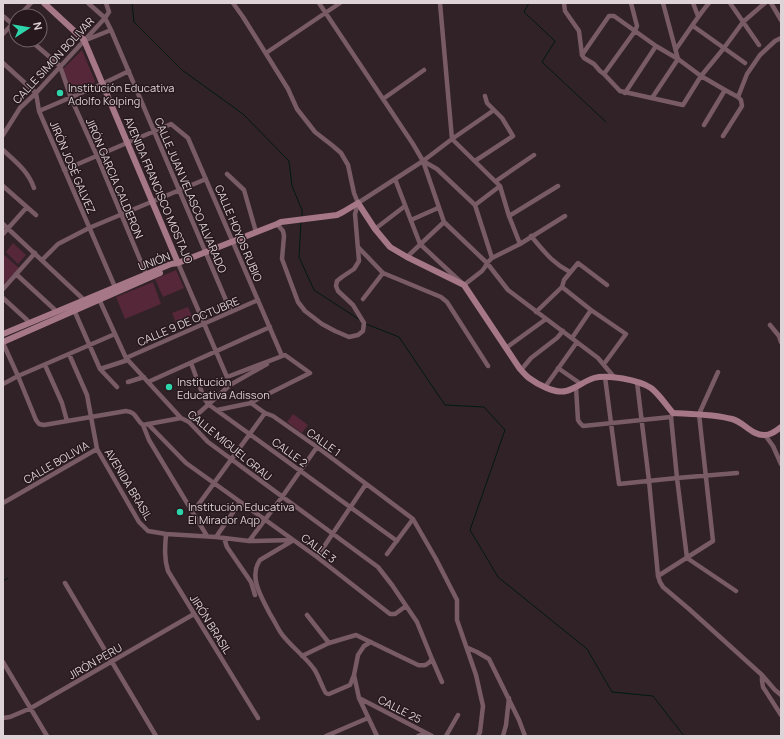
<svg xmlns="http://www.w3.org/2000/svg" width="784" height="739" font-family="Manrope,sans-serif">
<rect width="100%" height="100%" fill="#312227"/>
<path fill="#552738" d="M82,50L95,81L93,85L73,93L70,92L62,70Z
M13,243L26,255L18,264L6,252Z
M3,254L19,268L3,285Z
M176,270L184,288L163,297L155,279Z
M153,282L161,304L125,319L116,297Z
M188,307L192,316L176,323L172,313Z
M293,414L308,425L302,433L287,422Z"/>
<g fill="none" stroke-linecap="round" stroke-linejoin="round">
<path stroke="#001911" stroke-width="1" d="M132,3L134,22L182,70L243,114L289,161L292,186L302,210V216
M529,3L524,12L555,41L542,62L606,122
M301,221L299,257L314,290L360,320
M366,324L399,337L445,405L484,407L505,430L470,530L498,577L587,649L612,692L653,696L684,736
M3,581L8,578"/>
<path stroke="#785b64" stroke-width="4.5" d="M88,3L105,18L111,30L231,312
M233,3L243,17L288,89L297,109L315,132L333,146L341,153L348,165L354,193L358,203L355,214L359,261L354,269L342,277L337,281L336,286L338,291L353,305L364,323L363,331L358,335L349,337L335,331L322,324L305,311L298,302L282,259L284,236L283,231L277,224
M319,3L413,144L423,161L444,222L487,263L508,290L598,358L614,377
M440,3L452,139L500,186L509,216L520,244
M564,3L565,11L579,31L582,55L584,58L594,64L600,71L604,74L620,91L683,105L701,76L724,48L743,22L765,3
M693,3L698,16
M730,3L759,45
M771,3L781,20
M3,16L16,27
M19,16L31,3
M693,26L745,63
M3,34L16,20
M30,40L60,66L71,98L97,156L146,274
M86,40L111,30
M676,49C687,34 697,17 709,3
M266,53L340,3
M582,55L609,16H614L656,46L678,59L701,76L725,90L738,97L741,100L742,106L723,136
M3,63L36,93L39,111L115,287
M604,74L635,31L637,26L631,3
M625,93L656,46
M738,97L747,74L760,55L775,41L781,38
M652,98L678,59L663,3
M383,99L424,70
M39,111L102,84L129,71
M704,125L725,90
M3,135L20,108L36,93L105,18L109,12L106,3
M3,150C16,162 28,171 34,188
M423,161L437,169L475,205L492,258
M475,161L513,136L502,118L487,103L485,96
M64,170L171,124L188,138L282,356
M227,174L244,190L256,232
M395,179L420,244L464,285L482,271L485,267L487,263L492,258L520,244L565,216
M496,181L534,155
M3,186L36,215
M358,203L423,161L452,139L494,110
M475,205L500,186
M509,216L558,186
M411,220L438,208
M3,224L82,298L84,300
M375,229L405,206
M3,234L27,207
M531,236C544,251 552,263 570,272
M358,247L383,273L441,297L447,302L488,366
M407,257L444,222
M42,260L58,244L89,228L206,179
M178,263L227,377L285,355L310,373L250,403
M16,274L54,309L56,312
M562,287L591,310L626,334L604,364
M3,289L35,253
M3,298L27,320L29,323
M99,299L126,358L181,418L189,422L208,442L231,459L378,567L392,585L417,622L432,659C428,665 425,666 418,665L356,635L329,643L302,656
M363,299L383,273
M74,310L100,369L117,387
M536,312L562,287L564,280L578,263L607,285
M770,325L779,336L781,342
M572,338L591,310
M3,343L18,376L36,420L39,424L44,425L126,411C137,412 135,419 143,425L181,418
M506,348L546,319
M69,354L87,395L97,449L139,522L148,531L166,534L216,537L249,541L293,540
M126,358L258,300
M191,363L204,398L208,404L397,541
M45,365L62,403L67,421
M558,368L581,384
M100,369L128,360
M521,370L531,358L557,338L563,331
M605,377L619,484L677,478L737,473
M128,382L144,377
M148,382L270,327
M637,382L649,481L658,576L660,582L663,587L689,609L762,675L775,690L781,695
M3,384L18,376L115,334
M545,387L577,342
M576,387L578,420L580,423L583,426L671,417
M217,410L251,403L265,413L273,416L317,447L413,519L436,559L457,600V620L476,675L483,706L480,732L478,736
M673,413L671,417L677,478L687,558L736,591
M189,422L230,385L267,364
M148,424L186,463L317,557L390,614H395L406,606
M143,425L149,440L207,536
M765,435L773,446L781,464
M3,503L97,449
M193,512L265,413
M166,534C165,547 164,559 168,571L258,718
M216,537L240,502
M224,538L227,547L251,582L255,595
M249,541L282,497L317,447
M292,541L260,560C248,577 262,598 270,614C274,620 277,627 281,633C290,646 305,656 314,669C318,674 324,692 326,693C327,694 328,694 329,694L350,685L354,675
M387,554L413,519
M317,557L366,484
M658,576L713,541L699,414L718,372
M65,583L156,736
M307,615L329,643
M371,642L364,646L358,655L354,675L359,698L377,736
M468,648L477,652L489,659L519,720L525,736
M432,659L442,682
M3,662L47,736
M762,675V681L763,687L781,715
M359,698L432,736
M3,718L10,717L31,708L194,614
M326,736L368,718
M418,736L426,733
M446,736L458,715
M503,736L506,725L509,698"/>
<path stroke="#a67787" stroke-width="6" d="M44,3L84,40L178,263
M3,334L171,264L178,263L277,224L281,222L337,215L343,212L358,203L375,229L390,247L407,257L464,285L520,369C523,372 525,375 529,378C537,384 555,394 566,391C575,389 584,381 594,378C607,374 639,380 651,388C659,394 666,405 673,413C693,414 713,414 732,419C744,422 752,436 765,435C771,435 776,431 781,427
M3,342L160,273"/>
</g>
<g fill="#2ed4aa" stroke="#27181d" stroke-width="1.5">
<circle cx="60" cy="93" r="4"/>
<circle cx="169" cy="387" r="4"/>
<circle cx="180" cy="512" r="4"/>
</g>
<g text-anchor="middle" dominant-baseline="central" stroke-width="3" stroke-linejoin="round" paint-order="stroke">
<g font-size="11" fill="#ded3d6" stroke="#27181d">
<text transform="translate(53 60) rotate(-47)">CALLE SIMON BOLIVAR</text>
<text transform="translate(73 167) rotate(67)">JIRÓN JOSÉ GALVEZ</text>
<text transform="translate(115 178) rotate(67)">JIRÓN GARCIA CALDERON</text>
<text transform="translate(159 190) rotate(67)">AVENIDA FRANCISCO MOSTAJO</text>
<text transform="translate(191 195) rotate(67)">CALLE JUAN VELASCO ALVARADO</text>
<text transform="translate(239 233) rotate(67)">CALLE HOYOS RUBIO</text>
<text transform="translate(154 261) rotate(-20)">UNIÓN</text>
<text transform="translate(188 321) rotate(-23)">CALLE 9 DE OCTUBRE</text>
<text transform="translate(324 442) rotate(36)">CALLE 1</text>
<text transform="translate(230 445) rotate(39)">CALLE MIGUEL GRAU</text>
<text transform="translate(290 452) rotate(36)">CALLE 2</text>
<text transform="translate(56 462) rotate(-30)">CALLE BOLIVIA</text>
<text transform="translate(129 484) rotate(59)">AVENIDA BRASIL</text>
<text transform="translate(319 548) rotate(37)">CALLE 3</text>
<text transform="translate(211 624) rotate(58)">JIRÓN BRASIL</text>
<text transform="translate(95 661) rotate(-30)">JIRÓN PERU</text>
<text transform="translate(400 709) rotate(27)">CALLE 25</text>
</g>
<g font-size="11" fill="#ded3d6" stroke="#27181d" text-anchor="start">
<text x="68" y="87">Institución Educativa<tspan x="68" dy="13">Adolfo Kolping</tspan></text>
<text x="177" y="381">Institución<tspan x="177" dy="13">Educativa Adisson</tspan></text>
<text x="188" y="506">Institución Educativa<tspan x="188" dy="13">El Mirador Aqp</tspan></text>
</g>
</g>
<rect width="784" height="739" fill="none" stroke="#ded3d6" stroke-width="8"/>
<g transform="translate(28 28) rotate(78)"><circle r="19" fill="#27181d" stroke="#706367"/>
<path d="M0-3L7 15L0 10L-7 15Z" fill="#2ed4aa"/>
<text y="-6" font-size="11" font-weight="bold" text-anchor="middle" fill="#ded3d6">N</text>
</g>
</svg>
